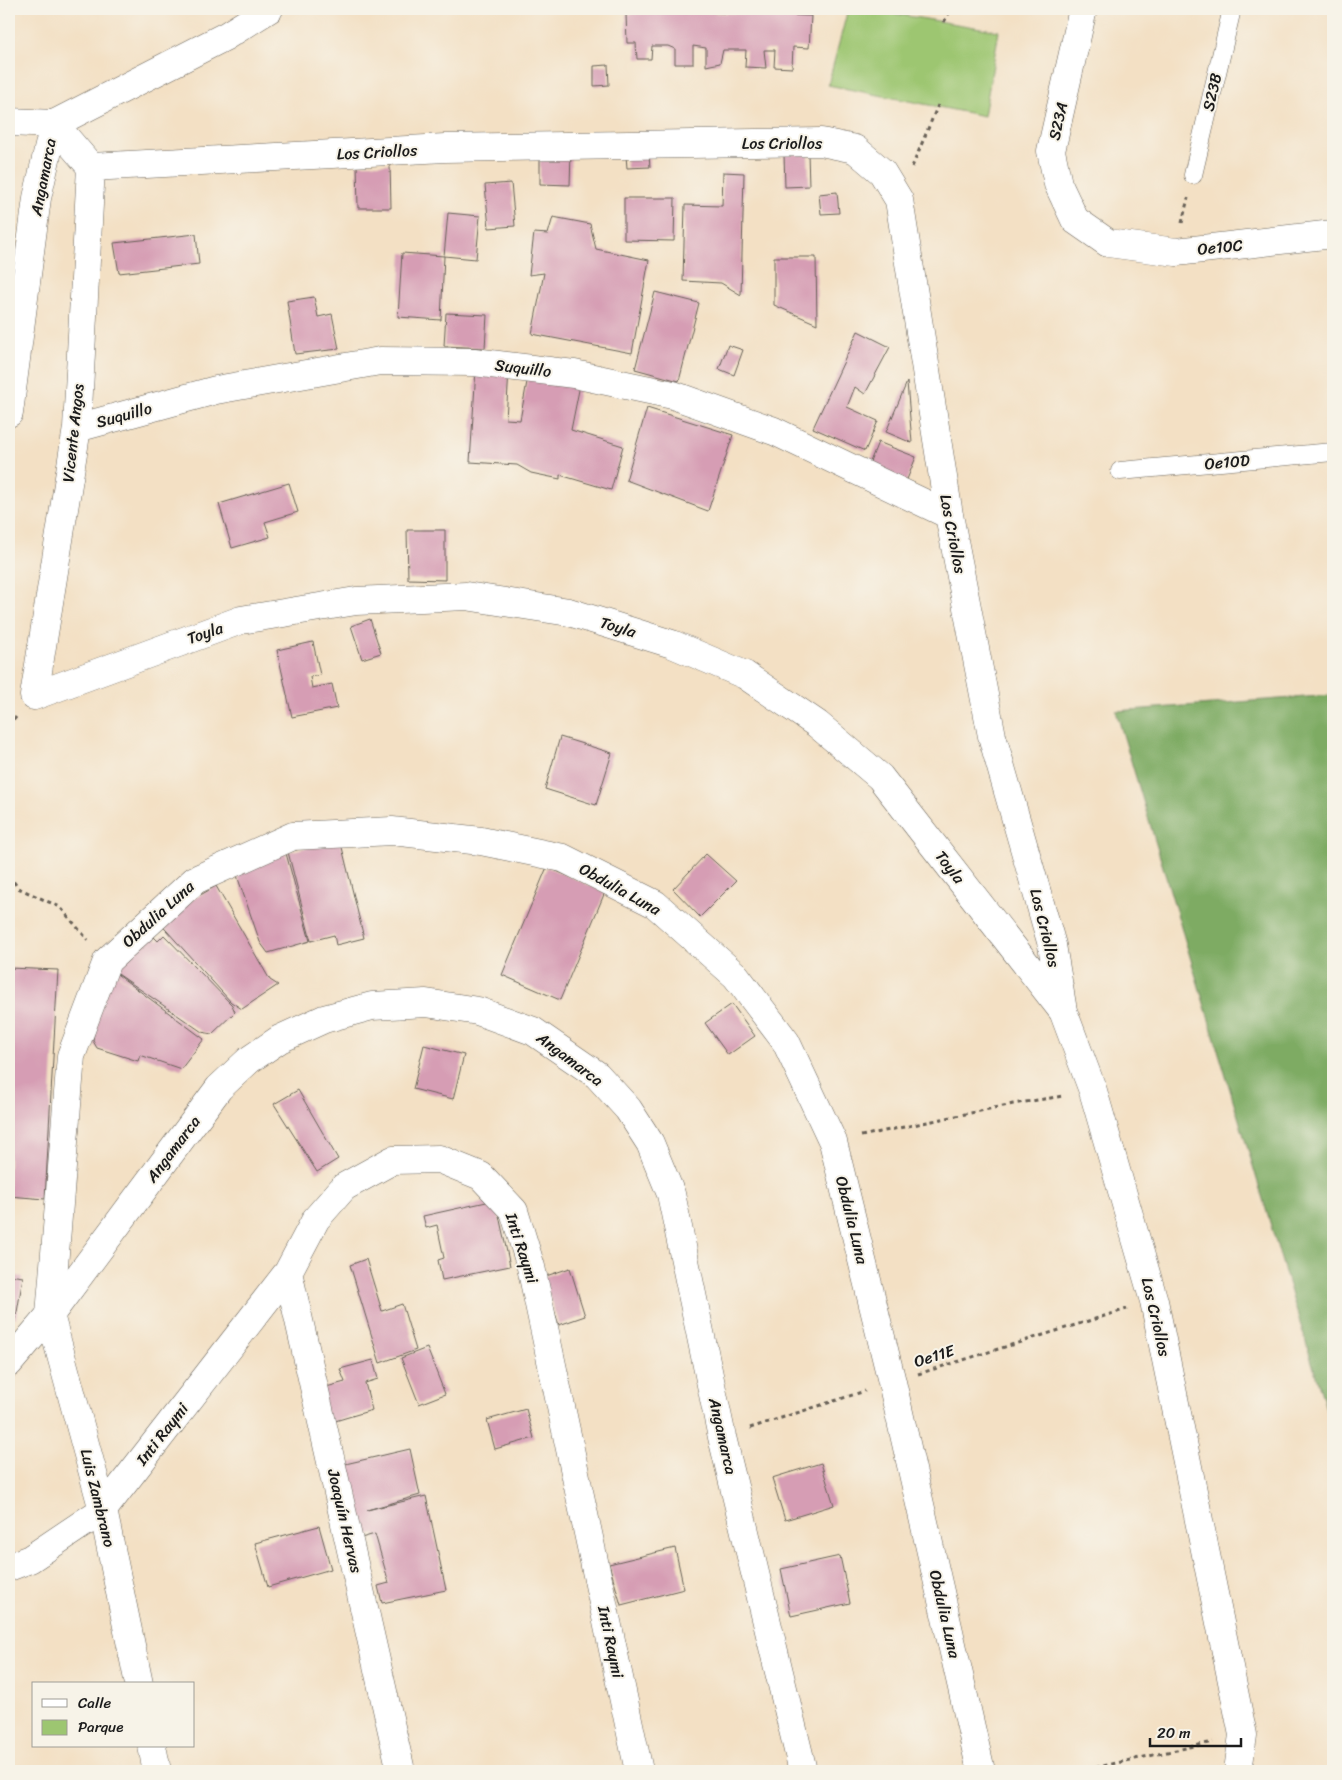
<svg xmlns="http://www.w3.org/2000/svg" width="1342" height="1780" font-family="Sriracha,sans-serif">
<rect width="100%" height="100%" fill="#f7f3e8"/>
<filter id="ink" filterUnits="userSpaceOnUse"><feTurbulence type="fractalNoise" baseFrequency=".02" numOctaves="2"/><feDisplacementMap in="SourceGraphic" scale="10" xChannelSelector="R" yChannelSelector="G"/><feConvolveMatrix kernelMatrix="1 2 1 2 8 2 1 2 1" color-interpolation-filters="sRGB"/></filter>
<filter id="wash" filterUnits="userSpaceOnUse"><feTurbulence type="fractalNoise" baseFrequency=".0096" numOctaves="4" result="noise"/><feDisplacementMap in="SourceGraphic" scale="20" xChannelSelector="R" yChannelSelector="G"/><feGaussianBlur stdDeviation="1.12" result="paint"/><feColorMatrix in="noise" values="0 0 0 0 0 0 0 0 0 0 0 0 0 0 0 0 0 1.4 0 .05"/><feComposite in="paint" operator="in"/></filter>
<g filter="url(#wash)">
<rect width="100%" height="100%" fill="#f3e0c4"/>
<path fill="#9dc671" stroke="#5c7146" d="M848,9H865L999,31L984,116L828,85Z"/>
<path fill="#7eab63" stroke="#4d6440" d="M1333,695V1432L1116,711Z"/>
<g id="blocks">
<path fill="#d69db4" d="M697,12L811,16L809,48L793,47L792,68L774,67L775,50H764L766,68L745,67L746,50H723L720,63L706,66V48L693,46V64H675V49L668,46H652L651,59H637L636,43H627L626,14Z
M608,65L609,85L594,86V66Z
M540,153H571L570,185L540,184Z
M808,153L809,186L785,187L784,154Z
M649,155L650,167L627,168L626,156Z
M357,164H390L391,208H358Z
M723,172L744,173L741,295L721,283L683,281L685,205L722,206Z
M511,183L515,226L489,228L485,185Z
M837,192L839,213L821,214L819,194Z
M624,198H675L674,241L624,240Z
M448,213L480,216L476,259L444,256Z
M553,217L590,224L596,249L649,260L632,353L532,334L544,273L529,275L534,233L548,234Z
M196,234L199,264L119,273L114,243Z
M402,253L444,256L441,320L398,317Z
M774,257H816L817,324L774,305Z
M655,292L699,303L679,381L635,369Z
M314,297L318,317L332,314L339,349L295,354L287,301Z
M446,313L487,315L485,348L444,346Z
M858,331L890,347L865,394L855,387L847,407L878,421L865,451L813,428Z
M728,345L743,350L734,375L719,369Z
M476,369L509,371L506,419L520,420L529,371L581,380L571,430L623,446L611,490L560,475V479L531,473L517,465L470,462Z
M907,382L912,443L886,432Z
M647,408L733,435L708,511L626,480Z
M878,442L916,457L906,482L868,467Z
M289,483L298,512L265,522L270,537L232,548L219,504Z
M407,530H445V580L408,579Z
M370,619L381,653L362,659L351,626Z
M313,642L320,675L310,677L312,688L332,684L337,708L292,717L277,650Z
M560,737L612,753L596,805L545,789Z
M340,839L364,938L336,945L334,935L311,941L288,852Z
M284,846L310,941L268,953L260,942L233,864Z
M706,854L736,881L700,917L673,889Z
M547,867L605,892L560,1000L502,975Z
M216,886L270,980L278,985L242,1009L231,1002L157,920Z
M152,935L158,941L164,935L232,1005L235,1012L212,1034L202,1032L112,970Z
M9,968L58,970L45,1199L9,1196Z
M114,972L204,1039L181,1069L140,1055L138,1061L97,1048L93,1041L96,1018Z
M732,1004L755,1036L728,1055L705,1023Z
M424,1045L464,1055L453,1099L413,1089Z
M298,1090L338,1159L317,1172L274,1104Z
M491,1201L498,1211L510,1266L442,1280L438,1260L444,1258L437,1225L426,1228L423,1216Z
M366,1259L382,1311L402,1304L416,1350L380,1363L350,1265Z
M570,1268L585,1316L559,1325L543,1277Z
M9,1275L23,1277L16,1318L9,1317Z
M427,1348L445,1394L419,1404L401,1358Z
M373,1360L378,1379L365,1383L372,1410L325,1424L315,1390L345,1382L340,1369Z
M526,1409L534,1438L495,1449L487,1420Z
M410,1449L420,1495L367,1510L426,1496L446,1590L382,1603L378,1586L389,1583L375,1534L361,1538L341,1465Z
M821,1463L834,1505L785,1520L772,1478Z
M319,1526L331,1569L268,1587L255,1543Z
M675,1548L684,1589L621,1605L609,1564Z
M840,1556L850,1603L791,1616L781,1569Z"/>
</g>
</g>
<g filter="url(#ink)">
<use href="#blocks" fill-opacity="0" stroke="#676157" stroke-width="1"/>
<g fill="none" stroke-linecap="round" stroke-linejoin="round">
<g stroke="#676157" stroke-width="19">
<path id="service" d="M1193,175L1232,9
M1120,471L1333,452"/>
</g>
<g stroke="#676157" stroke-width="29">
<path id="minor" d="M1083,9L1051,151L1058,184L1075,220L1108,243L1176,252L1333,234
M9,122L54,124L91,167L445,148L821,142L855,149L882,172L899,200L949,515L992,736L1052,945L1063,1011L1093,1091L1154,1301L1243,1735L1238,1771
M91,167L77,428L34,696L241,620L356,601L466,596L569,612L672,644L745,675L817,724L880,777L1062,1010
M77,428L216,390L380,361L474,362L574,374L673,395L774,431L949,515
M288,1272L401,1771
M9,1567L30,1559L103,1510L288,1272L316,1219L344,1187L393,1160L439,1159L481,1176L514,1211L531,1267L639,1771
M139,1684L103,1510L50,1315L71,1056L107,961L195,880L293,836L392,831L481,841L563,858L655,904L736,976L786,1042L833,1142L892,1382L981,1771
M152,1746L157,1771"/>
</g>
<g stroke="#676157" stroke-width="29">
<path id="tertiary" d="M9,413L37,198L54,124L226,36L269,9
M9,1363L50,1315L219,1088L249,1060L280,1039L324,1019L372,1006L426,1003L478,1011L533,1031L597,1075L628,1109L650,1143L671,1194L722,1437L803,1771"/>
</g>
<path stroke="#676157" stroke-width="3" stroke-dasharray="4 4" stroke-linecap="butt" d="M944,22L951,9
M912,167L938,105
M1182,223L1188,198
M9,726L16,717
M9,875L18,888L60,907L88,940
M861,1136L1013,1104L1063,1096
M918,1374L1127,1309
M750,1428L865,1391
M1080,1771L1213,1742"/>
<use href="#service" stroke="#fff" stroke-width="18"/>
<use href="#minor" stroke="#fff" stroke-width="28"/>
<use href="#tertiary" stroke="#fff" stroke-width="28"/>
</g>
</g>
<g text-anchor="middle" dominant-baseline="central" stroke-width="4" stroke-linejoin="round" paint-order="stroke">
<g font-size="16" fill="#1c1c1c" stroke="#f7f3e8">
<text transform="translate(1212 92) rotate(-77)">S23B</text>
<text transform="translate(1058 121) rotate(-77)">S23A</text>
<text x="782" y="143">Los Criollos</text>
<text transform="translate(377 152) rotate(-3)">Los Criollos</text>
<text transform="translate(43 177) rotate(-79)">Angamarca</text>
<text transform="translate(1220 247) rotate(-6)">Oe10C</text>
<text transform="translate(523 368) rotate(7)">Suquillo</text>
<text transform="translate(124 415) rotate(-15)">Suquillo</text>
<text transform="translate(73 433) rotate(-84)">Vicente Angos</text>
<text transform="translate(1227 462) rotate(-5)">Oe10D</text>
<text transform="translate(953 534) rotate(79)">Los Criollos</text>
<text transform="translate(618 627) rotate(17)">Toyla</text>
<text transform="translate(205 633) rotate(-19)">Toyla</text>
<text transform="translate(950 867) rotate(52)">Toyla</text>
<text transform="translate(620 889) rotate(29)">Obdulia Luna</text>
<text transform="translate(158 914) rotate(-42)">Obdulia Luna</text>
<text transform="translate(1045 928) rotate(76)">Los Criollos</text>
<text transform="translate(570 1059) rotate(37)">Angamarca</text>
<text transform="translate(173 1149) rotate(-53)">Angamarca</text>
<text transform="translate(852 1220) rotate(76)">Obdulia Luna</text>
<text transform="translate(522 1248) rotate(72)">Inti Raymi</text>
<text transform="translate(1156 1317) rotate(77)">Los Criollos</text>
<text transform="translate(934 1356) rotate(-17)">Oe11E</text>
<text transform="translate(162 1434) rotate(-52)">Inti Raymi</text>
<text transform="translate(723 1436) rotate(77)">Angamarca</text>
<text transform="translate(98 1498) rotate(76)">Luis Zambrano</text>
<text transform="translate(345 1521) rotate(77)">Joaquín Hervas</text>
<text transform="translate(945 1614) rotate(77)">Obdulia Luna</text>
<text transform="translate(611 1642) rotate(78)">Inti Raymi</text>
</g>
</g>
<rect width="1342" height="1780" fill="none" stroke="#f7f3e8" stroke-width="30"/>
<rect x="32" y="1682" width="162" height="65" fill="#f7f3e8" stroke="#9f9d96"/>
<rect x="42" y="1699" width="25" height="8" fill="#ffffff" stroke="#9f9d96"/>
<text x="78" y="1708" font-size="15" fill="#1c1c1c">Calle</text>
<rect x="42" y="1720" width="25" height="15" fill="#9dc671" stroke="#9f9d96"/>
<text x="78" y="1732" font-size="15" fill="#1c1c1c">Parque</text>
<path d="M1150 1738v8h91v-8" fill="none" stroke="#1c1c1c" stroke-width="2.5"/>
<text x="1157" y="1738" font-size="15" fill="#1c1c1c" stroke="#f7f3e8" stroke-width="4" paint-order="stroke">20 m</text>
</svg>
